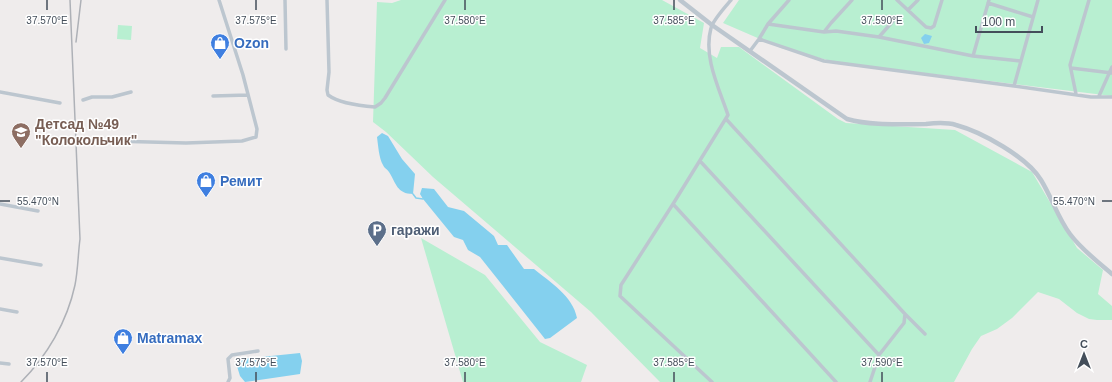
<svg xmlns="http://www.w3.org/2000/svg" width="1112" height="382" font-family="Helvetica,sans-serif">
<rect width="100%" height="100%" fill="#efecec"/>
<path fill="#b8efd1" d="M401,0H662L704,23L700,48L717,58L721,47H739L838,119L846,123L955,130L1032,172L1077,248L1103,270L1098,294L1112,306V320H1097L1089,319L1077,313L1059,299L1038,292L1012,318L997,329L981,336L972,349L954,382H660L591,312L433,177L386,132L373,122L377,2L392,3Z
M739,0H1112V96L835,62L781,48L723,23Z
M118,25L132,26L131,40L117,39Z
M421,238L485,275L540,342L587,365L581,382H463Z"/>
<path fill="#84d0ee" d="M925,34L932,36L929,43L924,44L921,38Z
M382,133L388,136L402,159L415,174L413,194C397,194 396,183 389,172C387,169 384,168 383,165C379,159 378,144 377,137Z
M422,188L434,189L448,207L464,211L494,236L498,245H507L524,269H534C550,282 573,296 577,318L550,338L545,339L480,257L468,250L463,240L454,237L423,199L420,194Z
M300,353L302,361L300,374L245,382L240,376L236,363L241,359Z"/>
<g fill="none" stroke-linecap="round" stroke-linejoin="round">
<path stroke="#84d0ee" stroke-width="1.5" d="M413,194L416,198L423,199"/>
<path stroke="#bcc6cf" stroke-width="3.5" d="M285,0L286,49
M327,0L329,72L327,90L328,95C339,103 362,106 375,107L381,103L385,98L445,0
M897,0L926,27L931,28L934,26L942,0
M989,0L973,56L1020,61
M988,3L1033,17
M908,10L918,0
M768,24L789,0
M824,32L831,23L852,0
M879,37L893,21
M759,39L824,61L1014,86L1038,0
M750,51L759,39L768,24L824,32L836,31L879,37L973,56
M1071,68L1112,73
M1014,86L1091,97H1112
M0,92L60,103
M1076,94L1070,65L1089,0
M213,96L248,95
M1099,96L1112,67
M83,100L92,97H112L131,92
M726,119L905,314L904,323L879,355L870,382
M112,141L186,143L242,141L256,137L257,129L243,75L219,0
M700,161L879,355
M0,204L38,211
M673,204L836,382
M0,258L41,265
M0,309L17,312
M905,314L925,334
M0,363L9,364
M228,382L230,378L228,359L232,355L258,351
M712,382L620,296L621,285L673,204L728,115C719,88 703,57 711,28C713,20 725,7 731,0"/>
<path stroke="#bcc6cf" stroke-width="4.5" d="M680,0L712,25L847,119C872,126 899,124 926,124C935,123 946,122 956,125C982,132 1027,157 1041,180C1052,198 1058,218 1070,234C1081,249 1098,262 1112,274"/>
<path stroke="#aeb1b7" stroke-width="1.5" d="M76,42L81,0
M21,382C47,356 67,322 75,285C78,270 78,254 80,239L70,0"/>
</g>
<path fill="none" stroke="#444e5a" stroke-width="1.5" d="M47,0V10M256,0V10M465,0V10M674,0V10M882,0V10M0,201H10M1102,201H1112M47,372V382M256,372V382M465,372V382M674,372V382M882,372V382"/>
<defs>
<g id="shop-pin" transform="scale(1)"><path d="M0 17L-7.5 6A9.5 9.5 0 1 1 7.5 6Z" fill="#3f7fe0" stroke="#fff"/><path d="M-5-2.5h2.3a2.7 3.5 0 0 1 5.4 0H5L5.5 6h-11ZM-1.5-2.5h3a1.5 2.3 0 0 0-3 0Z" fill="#fff"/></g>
<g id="school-pin" transform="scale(1)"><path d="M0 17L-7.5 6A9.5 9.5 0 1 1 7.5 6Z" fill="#8d6e63" stroke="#fff"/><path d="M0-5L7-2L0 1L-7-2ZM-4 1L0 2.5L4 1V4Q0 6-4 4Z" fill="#fff"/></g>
<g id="parking-pin" transform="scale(1)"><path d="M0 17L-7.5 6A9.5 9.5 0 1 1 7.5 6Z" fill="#5c6f8a" stroke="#fff"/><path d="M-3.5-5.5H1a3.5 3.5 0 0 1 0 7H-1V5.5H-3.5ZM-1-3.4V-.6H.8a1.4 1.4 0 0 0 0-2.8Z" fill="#fff"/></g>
</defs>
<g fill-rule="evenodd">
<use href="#shop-pin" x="220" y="43"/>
<use href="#school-pin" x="21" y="132"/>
<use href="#shop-pin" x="206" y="181"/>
<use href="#parking-pin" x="377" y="230"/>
<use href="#shop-pin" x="123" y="338"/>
</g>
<g text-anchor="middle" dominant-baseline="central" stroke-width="3" stroke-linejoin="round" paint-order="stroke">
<g font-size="14" font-weight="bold" fill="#366cbe" stroke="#fff" text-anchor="start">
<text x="234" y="43">Ozon</text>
<text x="220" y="181">Ремит</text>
<text x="137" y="338">Matramax</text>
</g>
<g font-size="14" font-weight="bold" fill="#785e54" stroke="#fff" text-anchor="start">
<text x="35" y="124">Детсад №49<tspan x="35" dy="16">"Колокольчик"</tspan></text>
</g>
<g font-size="14" font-weight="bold" fill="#4e5e75" stroke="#fff" text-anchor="start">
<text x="391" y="230">гаражи</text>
</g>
</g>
<g font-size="10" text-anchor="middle" fill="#444e5a" stroke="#fff" stroke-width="3" stroke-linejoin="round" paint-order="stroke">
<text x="47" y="24">37.570°E</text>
<text x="256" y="24">37.575°E</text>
<text x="465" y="24">37.580°E</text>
<text x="674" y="24">37.585°E</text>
<text x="882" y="24">37.590°E</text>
<text x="38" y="205">55.470°N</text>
<text x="1074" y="205">55.470°N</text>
<text x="47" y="366">37.570°E</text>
<text x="256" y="366">37.575°E</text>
<text x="465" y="366">37.580°E</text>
<text x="674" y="366">37.585°E</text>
<text x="882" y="366">37.590°E</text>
</g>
<g transform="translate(1084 354)" stroke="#ffffff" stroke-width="3" paint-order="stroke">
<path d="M0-3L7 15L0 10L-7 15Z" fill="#444e5a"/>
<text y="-6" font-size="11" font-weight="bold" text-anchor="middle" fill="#444e5a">С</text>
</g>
<path d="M976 26v6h66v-6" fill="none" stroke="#444e5a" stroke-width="2"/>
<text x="982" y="26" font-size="12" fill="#444e5a" stroke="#ffffff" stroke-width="3" paint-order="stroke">100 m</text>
</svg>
